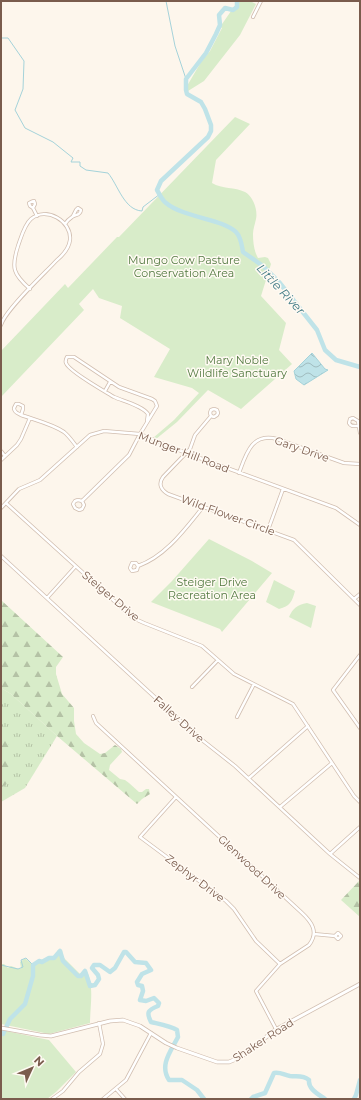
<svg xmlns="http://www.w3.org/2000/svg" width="361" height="1100" font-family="Montserrat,sans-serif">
<defs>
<pattern id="grass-tufts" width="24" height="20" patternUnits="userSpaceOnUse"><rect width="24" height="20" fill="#d8ecc9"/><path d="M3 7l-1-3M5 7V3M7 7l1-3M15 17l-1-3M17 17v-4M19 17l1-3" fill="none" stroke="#b4c2a5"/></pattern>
<pattern id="forest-firs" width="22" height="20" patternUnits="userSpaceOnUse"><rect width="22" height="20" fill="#d8ecc9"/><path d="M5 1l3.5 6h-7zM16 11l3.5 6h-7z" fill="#b4c2a5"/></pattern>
<pattern id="water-waves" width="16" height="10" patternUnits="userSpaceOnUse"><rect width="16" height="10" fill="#bfe3e8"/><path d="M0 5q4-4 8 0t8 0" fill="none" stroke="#a0bbbe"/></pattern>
</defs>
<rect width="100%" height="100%" fill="#fdf6ec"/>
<path fill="url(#grass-tufts)" d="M1,688L11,694L57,736L25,788L1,802Z"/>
<path fill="url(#forest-firs)" d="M1,600L63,657L56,667V674L62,694L74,708V721L76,734L84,743L100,754L105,753L115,745L121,749L122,752L110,765L109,770L120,779L125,780L129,783L139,792H142L146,789H149L150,794L142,799L137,804L57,736L11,694L1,688Z
M1,727C3,731 5,735 7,739C10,748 14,782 4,786L1,785Z
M359,881L360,882V917L341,900Z"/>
<path fill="#d8ecc9" d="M238,1H250L256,4L240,35L204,81L188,91L187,86L201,62L210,51L222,28L220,27Z
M235,117L250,124L216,160L212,183C222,189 235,187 245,192C253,196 258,210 256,219C255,224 253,229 253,234C253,242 254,251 258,258L265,257L268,258L271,264L261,296L286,323L279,350L292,364L241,409L208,390L177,422L156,439L153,438L174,420L199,393L192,388L154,377L170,349L120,318L122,306L99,298L93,289L79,304L84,310L1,397V351L65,284L68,288L117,237H119Z
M209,539L252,561L272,573L222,632L220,629L151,602L172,581Z
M274,580L295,591C292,602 290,606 279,609L266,602Z
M307,603L316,606L311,628L289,617C293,608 297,605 307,603Z
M58,950H62L63,957L80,974L85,969C95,981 90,1007 90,1023L49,1034L1,1024V964H4L8,968L11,966L19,969L21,968L20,962L24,959H26L33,965C37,960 48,957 54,957Z
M1,1030L49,1040L76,1072L56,1092L47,1099H1Z"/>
<path fill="url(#water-waves)" stroke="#a5d3da" d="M312,353L325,369L328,370L304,385L296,379L294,371Z"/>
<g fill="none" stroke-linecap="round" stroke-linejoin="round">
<path stroke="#a5d3da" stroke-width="1" d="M166,1L175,46L186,79
M1,38H8L24,61L23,89L15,110L25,128L53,142L73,158L71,162H80V166L86,170L108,173C118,185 124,210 142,211L143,207L160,194
M1,965L18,969L23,967L21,960L26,958L33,965"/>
<path stroke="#bfe3e8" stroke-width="4.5" d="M237,1V7L233,10L225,8L219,15L220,25L216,34L206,53L186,79V90L187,94L201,102L205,109L211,125V131L208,137L161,181L157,190C160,195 162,200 166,203C179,214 207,218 222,224C227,226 232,228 236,232C241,237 242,246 243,252L263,266L279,282L317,330L325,350L336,360L360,367
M1,1033L3,1034L10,1019L25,1004L33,976V965L39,961L42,962L49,958H54L60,951L63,961L78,976H81L85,971L90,986L95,985L99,979L98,975L92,968L94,965H100L110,972L115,968L124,952H126L135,962L146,963L151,970L142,974L137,982L138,985L142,986L143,991L140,1000L146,1001L154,998L159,1003L158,1006C148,1010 146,1012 151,1022C159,1024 170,1026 177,1030L178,1037C171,1051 159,1065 169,1080H182L197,1090L204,1099
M251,1099L253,1097L265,1093L274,1073C281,1072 284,1075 290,1076C297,1077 303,1075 309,1080C308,1089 318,1094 325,1099
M354,1099L356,1095L360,1080"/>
<g stroke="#d1beb0" stroke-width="4">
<path id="minor" d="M253,17L261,1
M33,208L30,206L29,203L31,202L34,201L35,204L33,208L37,216
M65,224C67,221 69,219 72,217C76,214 80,216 81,210L78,208L76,210L73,216
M1,325C5,310 45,273 57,260C63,255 69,248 70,240C72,221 46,206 31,219C24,225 21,238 18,246C11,268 13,274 30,289
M105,391L110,382
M21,415L23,409V406L19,404H16L14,408C14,413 18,413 21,415C35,420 52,424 64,432C69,436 73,442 77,447
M211,416L210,413L211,410L214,409L217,410L218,413L217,415L214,417L211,416L195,435L190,449L163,477C158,484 161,490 168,494L294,540L360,605
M358,426C354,426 351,427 349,423L350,419L353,418L358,421L360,433
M1,451L5,456
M1,460L17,445L21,439L30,418
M239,473C246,454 252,432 277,439L344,463L360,464
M82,501L84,505L82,509L79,510L75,508L73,504L75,501L78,500L82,501L129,455L140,434L157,406L155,401L152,399L119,387L74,357H67C66,359 65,361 66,363C68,371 106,392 114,397C123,401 143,406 148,414L147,421
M6,503L133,618L144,623L202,646L234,674L293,704L354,796L360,802
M1,508L19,489L40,480L90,435L104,431L140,434L186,453L336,508L360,525
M268,530L283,489
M1,556L197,736L235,766L330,854L360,878
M138,566L137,570L132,571L130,568L132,563H136L138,566C166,556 185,529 203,507
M47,598L75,567
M354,599L360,594
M360,655L333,690L360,728
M192,687L218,660
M93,716L96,723L301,912C312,922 319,932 309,945L280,964L256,991L276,1029
M237,717L254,684
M249,778L308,726
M176,797L140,837L226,901L234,909L256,941L280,964
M280,807L332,763
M330,854L360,827
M314,934L335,936L338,933L341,936L338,939L335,936
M116,1089L125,1099
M52,1099L63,1091L79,1072L100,1054L103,1044L99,1023
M103,1099L126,1080L151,1033"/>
</g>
<g stroke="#d1beb0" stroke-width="4.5">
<path id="tertiary" d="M1,1028L40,1035L51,1036L110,1021L123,1020L140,1026L166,1043L177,1048L217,1062H229L241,1057L275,1030L360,984"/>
</g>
<use href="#minor" stroke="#fff" stroke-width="2.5"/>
<use href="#tertiary" stroke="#fff" stroke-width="3"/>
</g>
<g text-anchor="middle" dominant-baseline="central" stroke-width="3" stroke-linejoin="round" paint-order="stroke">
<g font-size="11" fill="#537a41" stroke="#fffaf3">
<text x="184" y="260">Mungo Cow Pasture<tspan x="184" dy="13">Conservation Area</tspan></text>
<text x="237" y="360">Mary Noble<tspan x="237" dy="13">Wildlife Sanctuary</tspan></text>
<text x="212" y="582">Steiger Drive<tspan x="212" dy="13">Recreation Area</tspan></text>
</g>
<g font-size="11" fill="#7a5c4d" stroke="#fffaf3">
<text transform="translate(302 449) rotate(19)">Gary Drive</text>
<text transform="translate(184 452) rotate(21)">Munger Hill Road</text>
<text transform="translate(228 515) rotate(20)">Wild Flower Circle</text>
<text transform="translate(111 596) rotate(40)">Steiger Drive</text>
<text transform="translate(179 719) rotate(42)">Falley Drive</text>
<text transform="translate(252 867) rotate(43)">Glenwood Drive</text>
<text transform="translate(195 878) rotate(37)">Zephyr Drive</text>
<text transform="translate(263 1040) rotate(-33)">Shaker Road</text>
</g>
<g font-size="12" font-style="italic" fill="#437c86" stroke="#fffaf3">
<text transform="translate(281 289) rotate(47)">Little River</text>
</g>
</g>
<rect width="361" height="1100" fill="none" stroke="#7a5c4d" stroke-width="4"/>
<g transform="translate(32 1068) rotate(46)" stroke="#fffaf3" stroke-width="3" paint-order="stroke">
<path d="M0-3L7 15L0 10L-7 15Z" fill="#7a5c4d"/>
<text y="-6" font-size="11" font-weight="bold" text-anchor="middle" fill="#7a5c4d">N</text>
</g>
</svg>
